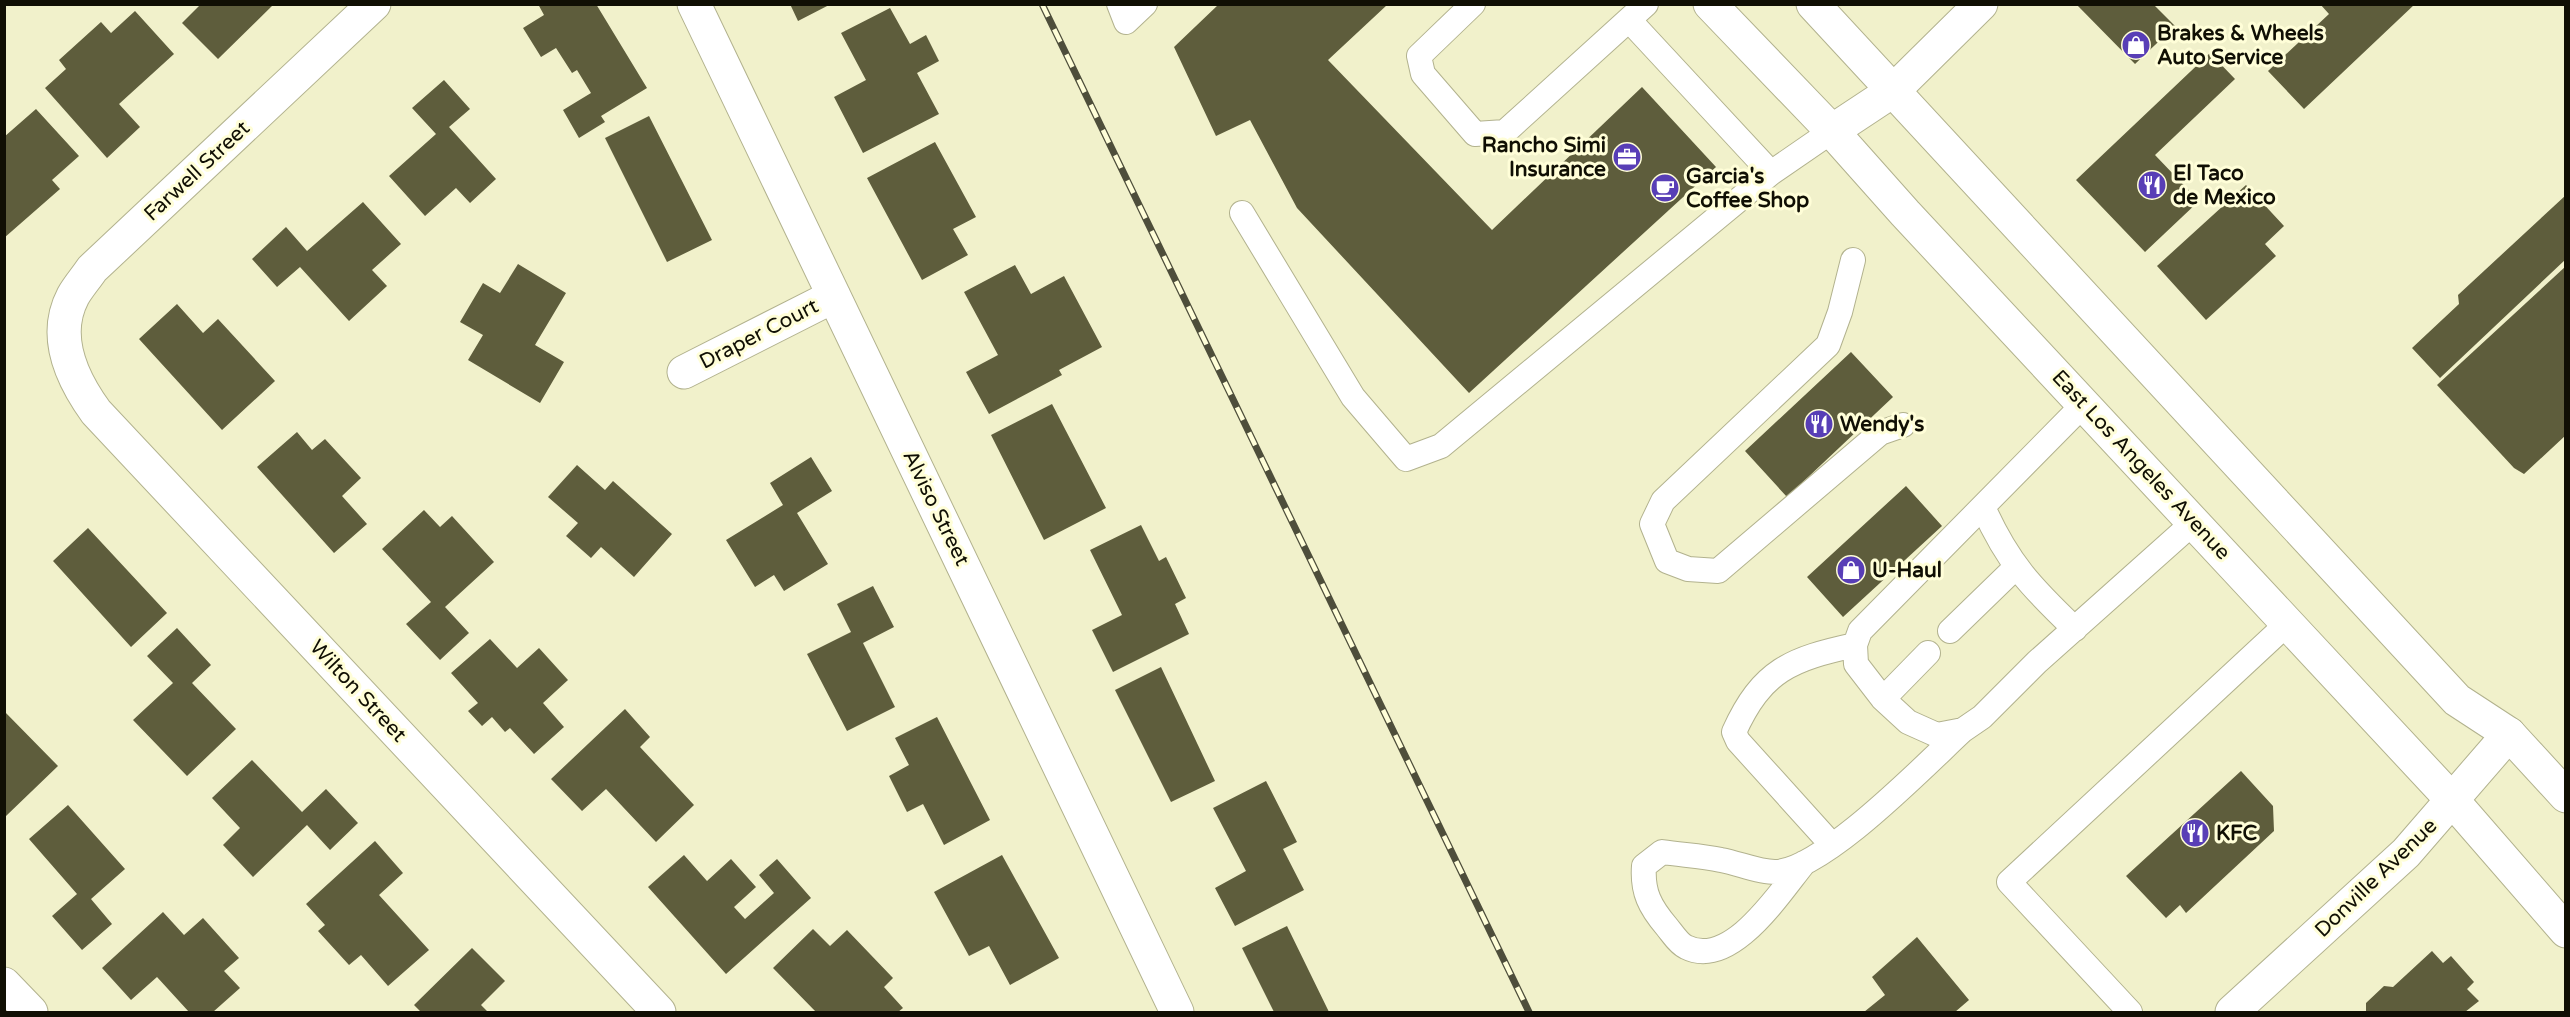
<svg xmlns="http://www.w3.org/2000/svg" width="2570" height="1017" font-family="'Varela Round',sans-serif">
<rect width="100%" height="100%" fill="#f1f1cb"/>
<path fill="#5e5d3c" d="M201,4H274L218,59L182,23Z
M538,4H596L647,88L601,116L605,122L579,138L563,110L591,93L577,70L572,73L556,48L541,57L523,28L544,15Z
M790,4H831L798,21Z
M2320,4H2415L2304,109L2268,71L2329,14Z
M1218,5H1387L1328,60L1492,230L1642,87L1716,167L1469,393L1297,208L1250,120L1216,136L1174,47Z
M2077,5H2154L2175,26L2135,64Z
M890,8L910,44L926,35L939,61L917,73L939,114L863,153L834,97L866,80L841,33Z
M135,11L174,54L119,104L140,127L107,158L45,88L66,69L59,60L101,22L111,33Z
M2210,53L2235,79L2155,155L2199,201L2145,252L2076,180Z
M444,80L470,109L449,127L496,179L470,203L456,188L425,216L389,176L436,134L412,108Z
M36,109L79,156L52,180L60,189L4,238V137Z
M649,116L712,240L667,262L605,138Z
M935,142L976,217L953,229L968,255L922,280L867,178Z
M2246,185L2284,226L2265,244L2276,256L2206,320L2157,266Z
M2566,195V259L2440,378L2412,348L2459,304L2458,295Z
M363,202L401,244L372,270L387,286L349,321L300,267L277,287L252,259L286,227L307,251Z
M518,264L566,293L535,345L564,362L540,403L468,360L483,335L460,322L483,283L500,293Z
M1015,265L1031,294L1064,276L1102,347L1059,370L1062,375L989,414L966,372L998,355L964,292Z
M2566,266V435L2524,474L2514,468L2437,385Z
M177,304L203,333L218,319L275,381L222,430L139,339Z
M1851,352L1893,397L1787,497L1745,451Z
M1052,404L1106,508L1044,540L991,435Z
M297,432L312,450L325,439L361,478L342,496L367,524L334,553L257,467Z
M811,457L832,491L797,513L828,564L784,591L774,575L755,587L726,540L783,505L770,483Z
M577,465L605,490L613,481L672,534L634,577L601,547L591,558L566,536L578,523L548,497Z
M1906,486L1942,526L1843,617L1807,577Z
M424,510L440,527L452,516L494,562L445,607L469,633L440,660L406,624L431,602L382,549Z
M1141,525L1159,561L1166,557L1186,598L1175,604L1189,634L1113,672L1092,630L1122,615L1090,550Z
M88,528L167,613L131,647L53,561Z
M873,586L894,627L863,643L895,707L847,731L807,654L851,632L837,604Z
M177,628L211,665L192,683L236,729L187,776L133,720L173,683L147,656Z
M490,639L517,668L539,648L568,680L543,703L564,727L534,754L510,728L505,732L492,717L482,726L468,711L478,703L451,673Z
M1161,667L1215,781L1171,802L1115,690Z
M625,709L650,737L640,747L694,805L656,842L606,789L582,811L551,779Z
M4,711L58,766L6,816L4,814Z
M937,717L990,820L944,845L923,804L907,812L889,776L909,765L895,738Z
M252,760L302,812L326,789L358,823L330,850L307,825L253,877L223,845L240,828L212,798Z
M2241,771L2273,806L2274,831L2186,913L2180,905L2166,918L2126,876Z
M1266,781L1297,842L1283,849L1304,890L1235,926L1215,888L1246,871L1213,808Z
M68,805L125,869L91,899L112,924L82,950L52,916L77,894L29,839Z
M375,841L403,873L379,895L429,950L388,986L361,955L349,965L318,931L325,925L306,904Z
M684,855L707,881L731,859L756,887L734,907L745,919L774,893L759,875L777,859L811,898L726,974L648,887Z
M1002,855L1059,958L1010,985L989,946L969,956L934,892Z
M163,912L184,935L203,918L239,958L224,971L240,988L213,1012H189L157,977L131,1000L102,968Z
M1287,926L1329,1012H1274L1242,948Z
M813,929L830,946L847,930L893,978L884,987L903,1008L898,1012H816L773,968Z
M1917,937L1969,1000L1955,1012H1864L1885,995L1872,977Z
M472,948L505,981L481,1005L488,1012H421L414,1005Z
M2432,951L2443,963L2451,956L2474,982L2467,989L2479,1001L2465,1012H2366V1003L2384,986L2393,987Z"/>
<g fill="none" stroke-linecap="round" stroke-linejoin="round">
<g stroke="#b2b28e" stroke-width="26">
<path id="service" d="M1119,4L1126,22L1145,4
M1473,4L1419,56L1423,74L1475,134L1505,132L1646,4
M1629,20L1771,173
M1242,213L1353,397L1406,459L1441,446L1771,173L1832,131
M1853,260L1840,312L1828,345L1663,501L1652,524L1667,561L1688,569L1718,571L1880,433L1903,425
M2084,404L1860,631L1855,645L1856,664L1883,699L1908,722L1937,735L1963,730L1982,717L2037,662L2194,522
M1983,507C2008,563 2031,587 2075,629
M1950,631L2016,567
M1883,699L1928,653
M1832,845L1738,741L1734,732C1762,670 1791,659 1855,645
M1804,863C1780,892 1731,970 1686,947C1679,944 1672,933 1667,927C1650,907 1642,892 1644,866L1662,852C1682,855 1702,856 1721,860C1738,863 1758,872 1775,872C1823,871 1926,764 1963,730
M2130,1012L2009,882L2288,623"/>
</g>
<g stroke="#b2b28e" stroke-width="35">
<path id="minor" d="M374,4L92,269C86,278 78,287 73,296C52,336 72,379 96,412L659,1012
M694,4L1177,1012
M1832,131L1894,90L1981,4
M684,372L834,296
M4,984L31,1012
M2232,1012L2406,853L2509,734"/>
</g>
<g stroke="#b2b28e" stroke-width="35">
<path id="primary" d="M1710,4L1832,131L1905,213L2453,801L2566,931
M1813,4L2457,700L2509,734L2566,796"/>
</g>
<use href="#service" stroke="#fff" stroke-width="24"/>
<use href="#minor" stroke="#fff" stroke-width="33"/>
<use href="#primary" stroke="#fff" stroke-width="33"/>
<g stroke="#4e4e3b" stroke-width="7">
<path id="rail" d="M1042,4L1529,1012"/>
</g>
<use href="#rail" stroke="#fffed8" stroke-width="4.5" stroke-dasharray="14" stroke-linecap="butt"/>
</g>
<defs>
<g id="shop-disc" transform="scale(1.5)"><circle r="9.5" fill="#583eb6" stroke="#fffed8"/><path d="M-5-2.5h2.3a2.7 3.5 0 0 1 5.4 0H5L5.5 6h-11ZM-1.5-2.5h3a1.5 2.3 0 0 0-3 0Z" fill="#fff"/></g>
<g id="office-disc" transform="scale(1.5)"><circle r="9.5" fill="#583eb6" stroke="#fffed8"/><path d="M-6-3h4V-5.5h4V-3h4V5H-6ZM-1-4.5V-3h2v-1.5ZM-6 0V1H6V0Z" fill="#fff"/></g>
<g id="restaurant-disc" transform="scale(1.5)"><circle r="9.5" fill="#583eb6" stroke="#fffed8"/><path d="M-5-6h1v4h1v-4h1v4h1v-4h1v5L-1.5 .5V6h-2V.5L-5-1ZM5-6V6H3V1.5H1.5Q1.5-4 5-6Z" fill="#fff"/></g>
<g id="cafe-disc" transform="scale(1.5)"><circle r="9.5" fill="#583eb6" stroke="#fffed8"/><path d="M-5.5-4.5H6V0H3Q3 3.5 0 3.5H-2.5Q-5.5 3.5-5.5 0ZM3-3.2v2h1.7v-2ZM-6 4.5H4V6H-6Z" fill="#fff"/></g>
</defs>
<g fill-rule="evenodd">
<use href="#shop-disc" x="2136" y="45"/>
<use href="#office-disc" x="1627" y="157"/>
<use href="#restaurant-disc" x="2152" y="185"/>
<use href="#cafe-disc" x="1665" y="188"/>
<use href="#restaurant-disc" x="1819" y="424"/>
<use href="#shop-disc" x="1851" y="570"/>
<use href="#restaurant-disc" x="2195" y="833"/>
</g>
<g text-anchor="middle" dominant-baseline="central" stroke-width="6" stroke-linejoin="round" paint-order="stroke">
<g font-size="21" font-weight="bold" fill="#100f04" stroke="#fffed8" text-anchor="start">
<text x="2157" y="33">Brakes &amp; Wheels<tspan x="2157" dy="24">Auto Service</tspan></text>
<text x="1606" y="145" text-anchor="end">Rancho Simi<tspan x="1606" dy="24">Insurance</tspan></text>
<text x="2173" y="173">El Taco<tspan x="2173" dy="24">de Mexico</tspan></text>
<text x="1686" y="176">Garcia's<tspan x="1686" dy="24">Coffee Shop</tspan></text>
<text x="1840" y="424">Wendy's</text>
<text x="1872" y="570">U-Haul</text>
<text x="2216" y="833">KFC</text>
</g>
<g font-size="21" fill="#100f04" stroke="#fffed8">
<text transform="translate(197 171) rotate(-43)">Farwell Street</text>
<text transform="translate(759 334) rotate(-27)">Draper Court</text>
<text transform="translate(2141 465) rotate(47)">East Los Angeles Avenue</text>
<text transform="translate(936 508) rotate(64)">Alviso Street</text>
<text transform="translate(358 691) rotate(47)">Wilton Street</text>
<text transform="translate(2376 878) rotate(-44)">Donville Avenue</text>
</g>
</g>
<rect width="2570" height="1017" fill="none" stroke="#100f04" stroke-width="12"/>
</svg>
